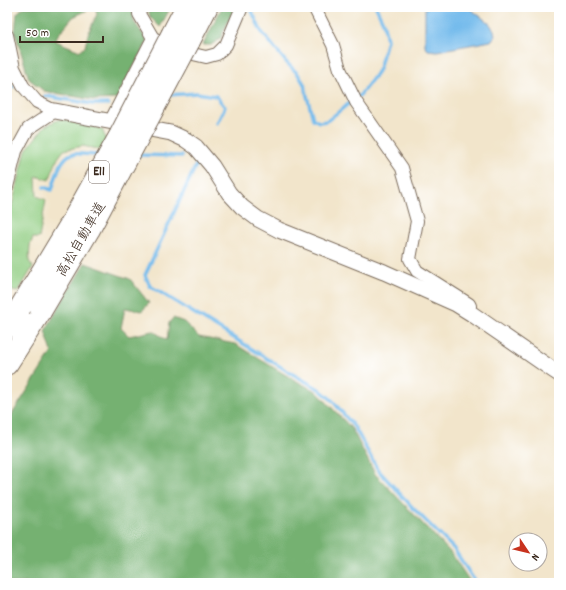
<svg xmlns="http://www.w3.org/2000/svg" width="566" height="590" font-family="Dekko,'Klee One',sans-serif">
<rect width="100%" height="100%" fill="#fff"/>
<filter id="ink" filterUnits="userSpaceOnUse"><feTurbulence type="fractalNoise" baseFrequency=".025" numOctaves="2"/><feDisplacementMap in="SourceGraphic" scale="8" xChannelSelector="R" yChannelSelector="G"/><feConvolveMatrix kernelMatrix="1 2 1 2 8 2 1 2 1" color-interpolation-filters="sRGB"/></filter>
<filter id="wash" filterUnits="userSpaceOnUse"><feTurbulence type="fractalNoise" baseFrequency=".012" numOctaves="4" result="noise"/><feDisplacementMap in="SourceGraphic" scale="16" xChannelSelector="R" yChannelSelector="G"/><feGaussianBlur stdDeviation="0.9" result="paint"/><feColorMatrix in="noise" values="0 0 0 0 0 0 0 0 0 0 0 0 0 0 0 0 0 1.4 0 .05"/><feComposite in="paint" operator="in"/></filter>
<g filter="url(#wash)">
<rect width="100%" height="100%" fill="#f2e5cb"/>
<path fill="#92ce83" stroke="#667c50" d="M60,119L102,129L106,139L101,150L83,146L64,150L58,158L49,180L36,176L37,196L46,200L39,238H33L30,245L29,261L33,267L18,292L7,290V225L26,150L45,126Z"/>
<path fill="#75b171" stroke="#586e48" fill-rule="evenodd" d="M24,7H132L134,22L148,41L116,99L94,100L44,91L29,79L15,32L17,13ZM95,9L97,14L88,34L85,47L80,51L56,41L57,36L73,17L88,10Z
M148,7H171L160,27L150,17Z
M222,7H235L220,39L211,45H203Z
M85,263L130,279L149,303L142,311L125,308L121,328L129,336L153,331L167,340L169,323L173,318L184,322L199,337L235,344L289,377L317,392L352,429L375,474L450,552L471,583H7V422L52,352L45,331Z"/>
<path fill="#75bbec" stroke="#587285" d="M425,7H466L472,10L489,23L494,30L495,36L491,41L437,51L428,50L425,47Z"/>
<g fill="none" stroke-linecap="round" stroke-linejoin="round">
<path stroke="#75bbec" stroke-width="3.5" d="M250,7L261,31L286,62L298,74L304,84L313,119L319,122L327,121L352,101
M7,86L13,87
M168,95L197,93L216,96L225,107L217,123
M45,96L93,104H108
M357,97L360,95L374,77L379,69L387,40L383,22L376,7
M137,155L182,156
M197,163L145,275L150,286L289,372L319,389L332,400L355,428L378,470L414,509L454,549L476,583
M44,187L52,190C55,180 60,157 72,154C78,153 93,155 101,155"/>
</g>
</g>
<g filter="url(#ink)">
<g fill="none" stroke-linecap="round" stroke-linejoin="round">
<g stroke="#7b6b5b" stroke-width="14">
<path id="minor" d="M139,7V14L153,38L193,54L206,57L217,54L226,45L242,7
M314,7L333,45L340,69L356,102L402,168L417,221L410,259L417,271L469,304L470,306
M7,35L14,68L23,86L37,102L55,111L28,129L16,151L7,187
M110,122L153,38"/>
</g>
<g stroke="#7b6b5b" stroke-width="17">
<path id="tertiary" d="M55,111L171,133L186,140L196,147L212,166L229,193L242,207L258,219L279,230L384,272L456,304L472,314L553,370L559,374"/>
</g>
<g stroke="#7b6b5b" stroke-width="23">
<path id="motorway" d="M172,34L186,7
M189,42L207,7
M7,327L20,308
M7,364L41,311"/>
</g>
<use href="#minor" stroke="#fff" stroke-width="12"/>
<use href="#tertiary" stroke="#fff" stroke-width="15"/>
<use href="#motorway" stroke="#fff" stroke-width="21"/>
<g stroke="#7b6b5b" stroke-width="23" stroke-linecap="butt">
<path id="motorway-bridge" d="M20,308L70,225L120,135L172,34
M41,311L89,230L189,42"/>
</g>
<use href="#motorway-bridge" stroke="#fff" stroke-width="21"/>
</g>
</g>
<g text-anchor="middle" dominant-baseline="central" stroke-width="3" stroke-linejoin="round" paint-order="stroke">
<rect fill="#fff" stroke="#766a62" stroke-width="1" x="89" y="161" width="20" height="22" rx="3"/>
<g font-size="13" font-weight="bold" fill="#3b2a1e">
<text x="99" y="172">E11</text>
</g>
<g font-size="14" fill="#3b2a1e" stroke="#fff">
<text transform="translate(82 240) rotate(-60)">高松自動車道</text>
</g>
</g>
<rect width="566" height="590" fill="none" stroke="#fff" stroke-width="24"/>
<g transform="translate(528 552) rotate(125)"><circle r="19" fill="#ffffff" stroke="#b1aaa5"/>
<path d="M0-3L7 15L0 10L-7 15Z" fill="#c8321e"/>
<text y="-6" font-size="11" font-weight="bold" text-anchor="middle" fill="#3b2a1e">N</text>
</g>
<path d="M20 36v6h83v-6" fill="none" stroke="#3b2a1e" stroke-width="2"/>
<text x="26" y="36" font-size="12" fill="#3b2a1e" stroke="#ffffff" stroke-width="3" paint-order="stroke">50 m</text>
</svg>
